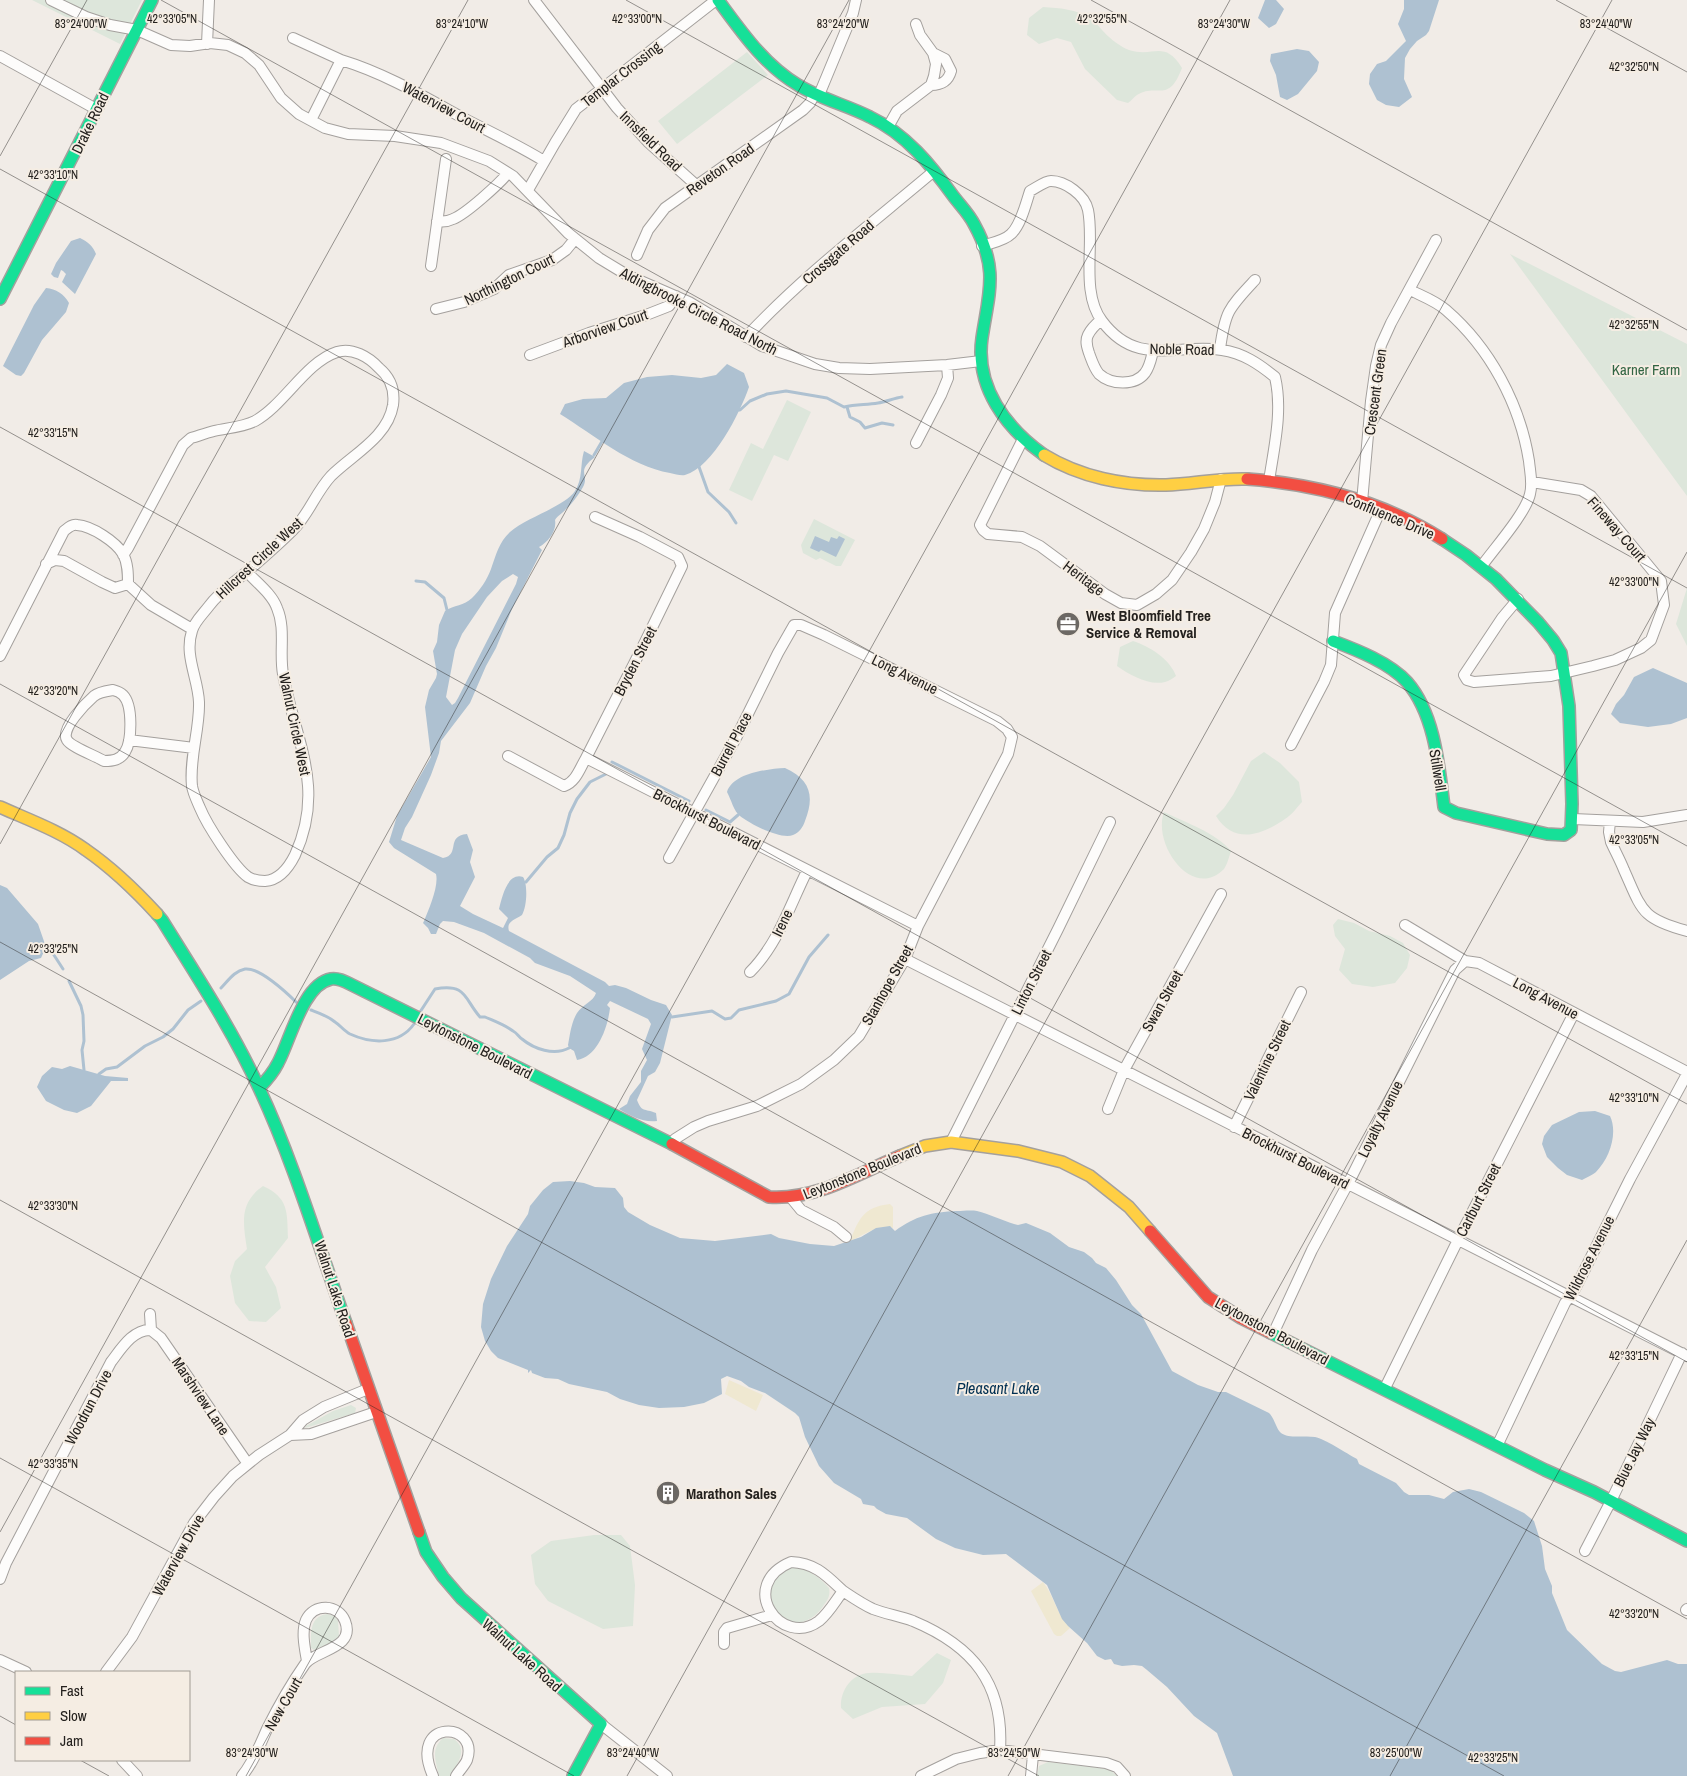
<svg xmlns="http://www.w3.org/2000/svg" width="1687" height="1776" font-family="'Archivo Narrow',sans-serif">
<rect width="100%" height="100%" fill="#f1ece7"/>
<path fill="#dde6db" d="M32,0H142L120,44Z
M1043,7C1060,8 1076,9 1091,19C1096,22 1100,28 1104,32C1110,39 1121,47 1129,50C1154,58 1164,39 1182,68C1168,105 1157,82 1137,95C1134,97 1131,101 1128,103L1117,100L1085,69L1071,42L1057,38L1039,44L1027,35L1029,18Z
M747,52L768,75L677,144L658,121Z
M1510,254L1687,344V496Z
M787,400L811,412L788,461L774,455L752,501L729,490L751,443L763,449Z
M814,519L855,540L841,566H836L820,558L816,560L803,553L801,545Z
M1687,588V646L1676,624Z
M1133,641C1149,646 1170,659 1176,676C1173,678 1169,681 1165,682C1149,686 1130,675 1117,666L1120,647Z
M1264,752L1280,763L1299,782L1302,802C1297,807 1292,815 1285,819C1262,835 1234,845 1216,816L1224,808L1233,795L1251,761Z
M1164,812C1186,823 1215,832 1231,851C1229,857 1227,865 1224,869C1193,901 1152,845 1164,812Z
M1338,919L1354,923L1369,931L1390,936L1403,943L1410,955L1407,968L1395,983L1373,987L1352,984L1339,970L1345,949L1335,936L1333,925Z
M263,1186C289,1198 287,1212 288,1238L265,1267L276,1287L281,1308L266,1322L249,1321L235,1303L230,1276L235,1261L247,1249C243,1223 239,1203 263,1186Z
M351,1405L356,1408L355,1413L305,1428L306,1426L333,1411Z
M594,1535H621L630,1546L635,1585L633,1626L603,1629L548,1601L535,1584L531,1555L551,1541Z
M794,1567C809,1569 819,1577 829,1588C831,1597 826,1602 821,1609C811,1622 794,1628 781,1617C779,1615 776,1614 774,1612C773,1609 772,1604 771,1601C767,1583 778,1571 794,1567Z
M327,1614L334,1616L338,1621L339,1636L335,1641L314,1650L311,1648C311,1633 309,1617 327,1614Z
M937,1653L951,1660L943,1683L925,1704L882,1707L853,1719L841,1708C840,1691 851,1674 869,1673C883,1672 898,1675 912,1676Z
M443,1738L454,1739C469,1750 457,1764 450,1776H439C436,1761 430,1750 443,1738Z
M1048,1762L1109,1769L1117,1776H1037L1039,1766Z"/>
<path fill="#efe8d1" d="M890,1204L893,1207V1228C879,1223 862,1236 850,1241C859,1219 863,1207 890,1204Z
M729,1380L763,1395L756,1411L725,1394Z
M1043,1582C1054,1596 1057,1615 1070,1628L1061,1636H1057L1054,1634L1031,1591Z"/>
<path fill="#aec1d1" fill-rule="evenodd" d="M1265,0H1276L1284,9L1276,24L1269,28L1258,18Z
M1404,0H1439L1429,31L1426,35L1417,41L1410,49L1405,58L1404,79L1412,97L1399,107L1386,105L1377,100L1369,84L1370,74L1377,64L1386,61L1406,41L1398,24L1404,9Z
M1297,49L1309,51L1319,62L1317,71L1298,94L1287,100L1280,97L1276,75L1270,61L1271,54Z
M80,238C88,242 93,246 96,254L75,294L62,282L66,274L63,271L61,270L58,278L54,277L51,274L56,263L71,241Z
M46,288C56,289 64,294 69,303L66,312L42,340L24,373L21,376L16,375L3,366L34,305Z
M727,364L744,373L749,387C740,413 713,467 685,475C681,476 675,474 670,473C630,466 594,435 560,414L565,404L583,399L606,398L624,383L647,377L672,375L701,378L716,375Z
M584,451L595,457C575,472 590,474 583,487C579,494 572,504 566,509C563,513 558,515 555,520C557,531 548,542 539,547L542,550L512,609L496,648L486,666L470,703L441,741L439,753L431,775L412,817L405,828L401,840L443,858C461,855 445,836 467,834L473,850L470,862L475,877L460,906L473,914L503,928L508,918L499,909C502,898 507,872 523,877C528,884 527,907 522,915C515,920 506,921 509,931L605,982L609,986L615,985L626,988L651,1000L666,1005L672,1015L660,1063L655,1072L648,1076L637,1100C642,1113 644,1108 656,1113L657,1121C644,1123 630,1116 619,1109L627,1104L630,1096L641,1082V1071L647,1060L642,1049L651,1024L648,1019L610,1001L607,1005L610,1008C608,1026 598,1057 577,1060L574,1051L569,1048L568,1045C570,1035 571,1023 577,1013C582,1005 594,1001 596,993L570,976L535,963L530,958L484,933L454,922L443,921L440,924L436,934H431L428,928L423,923L424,921C429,909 439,886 436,874L394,848L389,842L397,816L431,757L425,707L429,690L436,678L437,674L433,651L437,642L439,625L445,611C454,605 464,606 472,598C480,590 487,580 491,569C496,555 499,542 510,532C527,517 564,507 575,491C583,479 580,464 584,451ZM513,574L518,577L516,584L458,698L455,703L452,705L446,697L455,650L462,634L487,597L502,581Z
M815,536L829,542L831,537L837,539L839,536L845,539L836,557L821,550L819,552L810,548Z
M1653,668L1687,683V718L1671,724L1648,727L1620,723L1611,714L1616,704L1624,695L1634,677Z
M785,768C810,779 815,796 805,821C803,827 799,833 793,835C781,840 750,824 740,816C734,812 731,799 727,792C733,773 767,769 785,768Z
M0,885L7,888L38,924L46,947L41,958L29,961L0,980Z
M70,1066L105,1076L128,1078V1081H111L91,1106L77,1113L64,1110L46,1101L37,1087L42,1076L52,1067L62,1069Z
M1595,1111L1610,1116C1618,1133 1610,1158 1596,1172C1593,1175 1587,1177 1582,1180L1567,1175L1558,1168L1547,1157L1542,1144L1544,1136L1552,1125L1579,1112Z
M570,1181L584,1183L595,1187L615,1188L623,1198L624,1207L628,1212L650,1225L680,1238L715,1241L771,1234L779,1238L810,1244L834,1246L861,1237L876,1228L890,1226L895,1231C915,1216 932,1212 957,1211C963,1211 971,1210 977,1211C989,1214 1002,1220 1014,1224L1018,1225L1026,1223L1050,1233L1069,1247L1084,1252L1092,1258L1096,1263L1106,1268L1116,1280L1132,1305L1141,1314L1172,1371L1198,1385L1218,1392H1226L1269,1413C1275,1419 1276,1429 1281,1433C1289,1439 1305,1435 1315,1437C1325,1439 1346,1453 1357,1459L1359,1464L1396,1483L1404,1492L1409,1495H1429L1444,1499L1453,1492L1469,1489L1481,1492L1524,1513L1534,1521L1542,1546L1545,1569L1552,1586V1593L1567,1630L1602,1664L1615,1671L1621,1672L1667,1660L1678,1664H1687V1776H1233L1217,1733L1194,1716L1167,1687L1147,1670L1142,1666L1134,1665L1122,1666L1114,1664L1111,1659L1105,1660L1097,1656L1087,1643L1068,1626L1062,1619L1047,1585L1006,1554L983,1555L955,1548L936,1539L907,1518L886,1514L877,1509L874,1506L863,1504L861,1499L834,1483L819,1466L805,1437L799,1417L795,1413L765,1393L749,1387L741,1381L727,1376L721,1379L722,1394L704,1403L684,1407L659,1408L639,1405L620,1399L607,1392L569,1384L558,1379L545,1378L532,1373L531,1370L528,1373V1370L498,1358L491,1351L485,1341L481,1327L483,1304L491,1279L507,1246L528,1214L530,1206L543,1190L553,1182Z"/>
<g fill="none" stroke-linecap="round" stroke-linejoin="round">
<path stroke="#aec1d1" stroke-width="3" d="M847,407L850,417L860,422L865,428L882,423L893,425
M738,410H740L750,401L767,394L786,391L827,398L844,407C856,404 866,405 878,403C886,402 894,398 902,397
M594,455L604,438
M698,464L708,492L729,512L736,523
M416,581L425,582L444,598L447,610
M612,762L689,801
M706,810L730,822L738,815
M526,882L547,857L558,848L564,835L570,813L577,799L590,782L606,774
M46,948L52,952L63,969
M69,981L81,1006L83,1015L84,1041L82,1050L84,1070
M221,988C228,981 234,971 245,969C259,967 286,992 296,1002
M311,1010C319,1013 328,1016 335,1022C340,1025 344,1031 350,1034C372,1044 399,1045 414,1024
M420,1012L435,989C467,983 464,999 480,1017H485C494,1021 505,1025 513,1031C517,1033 519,1037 522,1039C534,1049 554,1056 569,1048
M672,1017L712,1011L725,1019L731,1018L739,1010L776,1001L789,994L809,957L828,935
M99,1074L106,1069L117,1067L145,1046L163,1037L173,1029L188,1010L201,1001"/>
<g stroke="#a4a09d" stroke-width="12">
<path id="street" d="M51,0L86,17L110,25L137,30L171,45L190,46L210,43L228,45L245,53L259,65L281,98L299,114L325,128L348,134L395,136L441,143L489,161L513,176L568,233L599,258L627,275L689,302L762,346L815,364L839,368L870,369L947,365L981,361
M534,0L617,108L648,142L696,185
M293,38L341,60
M207,44L209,0
M0,56L96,109
M931,85C941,85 948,82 951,71L945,59L933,53
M819,95L853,13L856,0
M311,120L341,60C384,73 423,96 463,118C490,132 518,145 544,161
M888,127L897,111L931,85L934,76L936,64L933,53L920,35L916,24
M528,190L555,143L576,109L716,0
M437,221C443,222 447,222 453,219C466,214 499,184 508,173
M982,246C991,243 1004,241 1011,234C1021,225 1026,203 1030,191C1036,188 1045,181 1051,181C1065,181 1085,195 1088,210C1095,243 1080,292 1102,321C1137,368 1177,343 1222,350C1243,353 1259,364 1275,377C1283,411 1274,447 1269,481
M637,255L648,230L665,208L803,110L810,103L815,93
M431,266L446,159
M1410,290C1422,296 1436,301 1446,310C1490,348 1520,404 1529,461C1530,472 1533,483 1530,494C1526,513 1493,550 1481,567
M436,309L464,302L494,289L509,275L552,260L566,250L575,239
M1101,320C1096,324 1091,329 1088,335C1085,341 1087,347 1089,353C1092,361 1094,368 1099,374C1111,385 1135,386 1145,373C1150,366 1151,359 1153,351
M746,337C803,276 870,225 934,171
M1220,349C1225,311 1229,308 1255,280
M530,355L589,333L646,315L669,306L676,296
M1023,439L980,525L983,530L988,534L1022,537L1040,546L1105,594L1121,603L1137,605L1156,594L1172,580L1191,552L1204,529L1215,502L1221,479
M916,443L941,395L948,378L947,365
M1362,502L1371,401L1376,366L1381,345L1391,323L1436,240
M123,555L128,548L183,445L191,438C198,436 206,433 214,431C227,428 243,427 255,421C284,405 306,362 337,352C352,347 369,357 379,368C391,378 395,390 393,405C388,437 352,455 331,476C316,492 309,514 293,530C279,544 264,557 249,570C235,582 220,591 209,606C203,614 194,622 192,631C184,655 198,678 199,702C200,729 189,758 192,786C193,793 197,801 200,808C207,825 234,867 248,877C253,880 259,881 265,881C280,880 289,867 295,855C326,787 295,740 283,674C279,652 286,629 277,608C272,594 257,583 247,572
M46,564L55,560L64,561L102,582L115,588L128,584
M1518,599L1502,618L1464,675L1467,680L1474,682L1551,676L1593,666L1615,660L1641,648L1651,640L1664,605L1661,581L1591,496L1581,490L1532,482
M0,656L64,531C68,528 72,524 77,525C92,526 116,542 123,554C128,563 128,574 128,584L151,605L192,629
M113,690C117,691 120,692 123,695C133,705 132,741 125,752C120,760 113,761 104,761C96,756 71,747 67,740C60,729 86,703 94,696C99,692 107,691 113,690Z
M129,740L194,748
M1291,745L1324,682L1331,665L1335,613L1381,509
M508,756L564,786C576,782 580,768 586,758L918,926
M586,758L645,642L682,566L678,557L640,537L595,517
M1573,819L1643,822L1687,815
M1610,821L1609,832L1611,842C1615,851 1620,860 1624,870C1642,910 1641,919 1687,931
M669,858L737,736L778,653L794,625H801L824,635L997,721L1007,729L1012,737L1008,754L918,926L905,959L859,1036L834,1060L801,1084L757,1106L708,1121L694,1127L675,1139L672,1144
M1405,925L1465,961L1479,963L1687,1072
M905,959L1687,1356
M750,972C778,944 790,905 807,871
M1108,1109L1124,1070L1221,894
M1234,1127L1301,992
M951,1142L1058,929L1110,822
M792,1199L801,1210L834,1227L846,1237
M150,1314L151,1330
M151,1330L161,1338L248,1464
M1273,1334L1312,1250L1351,1178L1455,970L1465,961
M1385,1388L1458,1240L1574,1013
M290,1435L311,1434L376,1412
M1497,1446L1565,1303L1576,1287L1630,1179L1687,1074
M1585,1551L1611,1501L1682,1353
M791,1562C815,1563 826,1575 843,1591C836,1600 829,1613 819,1621C781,1649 736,1585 791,1562Z
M0,1579L6,1563L111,1362C121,1349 133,1329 151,1330
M843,1591C852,1597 862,1604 873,1609C886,1614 900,1616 913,1621C973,1646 1004,1684 1000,1750
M1686,1610L1687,1609
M724,1644V1632L727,1628L772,1615
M0,1660L26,1672
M106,1672L132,1637L194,1523L214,1497L233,1476L259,1455L290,1435L303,1420L324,1407L368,1389
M601,1724L667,1776
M122,1760L137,1776
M242,1776C253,1763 260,1745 267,1729C278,1707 291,1684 305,1664C315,1650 356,1649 345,1621C338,1604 314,1603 306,1620C301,1632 305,1649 307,1661
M433,1776C407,1718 480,1721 467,1760C465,1765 459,1771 456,1776
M921,1776L956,1759L980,1753L1000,1750L1106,1763L1117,1767L1125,1776
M1031,1776L1033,1755"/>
</g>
<g stroke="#a4a09d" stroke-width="14">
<path id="fast" d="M718,0C741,31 764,65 798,85C820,99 847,105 870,117C906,134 931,165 954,197C961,206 969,214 974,224C999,269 989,292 982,338C975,387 1006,428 1044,455
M0,299L152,0
M1333,641C1357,650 1390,663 1407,682C1435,714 1439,767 1444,807L1456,813L1547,834L1564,835L1571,830L1572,804L1569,706L1561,653L1553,640L1538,622L1496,579L1466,555L1442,539
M157,914L162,920C196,975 232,1029 259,1088C294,1163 318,1244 346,1323
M259,1088C267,1080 273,1073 278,1063C290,1041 303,984 331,979C338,978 344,981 350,984L672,1144
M1271,1333L1545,1470L1594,1492L1687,1541
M419,1532L426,1552L443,1577L461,1598L601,1724L573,1776"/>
</g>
<g stroke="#a4a09d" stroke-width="14">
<path id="slow" d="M1044,455C1080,477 1124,486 1166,485C1193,484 1220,478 1247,479
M0,807C29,820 60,831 86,850C112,868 135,890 157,914
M900,1156L925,1146L951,1142L1018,1151L1062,1162L1090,1176L1129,1207L1150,1231"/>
</g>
<g stroke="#a4a09d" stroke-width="14">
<path id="jam" d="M1247,479C1315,484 1384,502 1442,539
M672,1144L769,1197C817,1200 857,1174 900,1156
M1150,1231L1208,1297L1241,1318L1271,1333
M346,1323L419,1532"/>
</g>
<use href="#street" stroke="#fdfcfb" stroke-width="10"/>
<use href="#fast" stroke="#16e098" stroke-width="11"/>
<use href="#slow" stroke="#ffcf43" stroke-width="11"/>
<use href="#jam" stroke="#f24e42" stroke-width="11"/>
</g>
<path fill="none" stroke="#24211e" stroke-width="1" stroke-opacity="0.45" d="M161,0L1687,846M626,0L1687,588M1091,0L1687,330M1556,0L1687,72M0,156L87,0M0,169L1687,1104M0,427L1687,1362M0,684L1687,1619M0,844L468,0M0,942L1504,1776M0,1200L1039,1776M0,1458L574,1776M0,1532L849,0M0,1716L16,1725M80,1760L109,1776M246,1776L1230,0M627,1776L1612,0M1008,1776L1687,552M1390,1776L1687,1240"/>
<defs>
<g id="office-disc" transform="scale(1.25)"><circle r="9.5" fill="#6c6864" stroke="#f5ede3"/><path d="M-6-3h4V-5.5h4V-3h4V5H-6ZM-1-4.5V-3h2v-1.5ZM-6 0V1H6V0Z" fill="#fff"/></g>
<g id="building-disc" transform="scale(1.25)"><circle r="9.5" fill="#6c6864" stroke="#f5ede3"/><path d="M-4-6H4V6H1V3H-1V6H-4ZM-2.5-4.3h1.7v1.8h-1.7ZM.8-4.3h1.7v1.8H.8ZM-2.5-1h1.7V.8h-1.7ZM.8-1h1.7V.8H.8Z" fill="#fff"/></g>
</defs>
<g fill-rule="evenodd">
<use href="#office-disc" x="1068" y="624"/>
<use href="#building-disc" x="668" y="1493"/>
</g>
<g text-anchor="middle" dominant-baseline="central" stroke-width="4" stroke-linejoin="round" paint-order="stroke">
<g font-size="15" fill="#24211e" stroke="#f5ede3">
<text transform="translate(621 74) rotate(-38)">Templar Crossing</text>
<text transform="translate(444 107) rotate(28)">Waterview Court</text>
<text transform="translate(90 123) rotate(-64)">Drake Road</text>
<text transform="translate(651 141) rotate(44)">Innsfield Road</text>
<text transform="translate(720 169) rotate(-35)">Reveton Road</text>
<text transform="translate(838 252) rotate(-41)">Crossgate Road</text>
<text transform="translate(509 279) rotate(-26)">Northington Court</text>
<text transform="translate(699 311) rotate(27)">Aldingbrooke Circle Road North</text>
<text transform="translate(605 328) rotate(-19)">Arborview Court</text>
<text transform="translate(1182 349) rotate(1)">Noble Road</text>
<text transform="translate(1375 392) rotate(-82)">Crescent Green</text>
<text transform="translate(1390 516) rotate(23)">Confluence Drive</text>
<text transform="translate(1617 529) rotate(49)">Fineway Court</text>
<text transform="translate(259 558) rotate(-43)">Hillcrest Circle West</text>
<text transform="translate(1084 578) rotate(37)">Heritage</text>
<text transform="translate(635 661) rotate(-63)">Bryden Street</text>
<text transform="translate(905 674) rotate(26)">Long Avenue</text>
<text transform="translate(295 724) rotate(78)">Walnut Circle West</text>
<text transform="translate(731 744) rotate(-62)">Burrell Place</text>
<text transform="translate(1438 770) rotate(81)">Stillwell</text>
<text transform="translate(707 819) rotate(27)">Brockhurst Boulevard</text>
<text transform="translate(782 923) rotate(-64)">Irene</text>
<text transform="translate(1031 982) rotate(-63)">Linton Street</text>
<text transform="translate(887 985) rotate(-61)">Stanhope Street</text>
<text transform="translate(1546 998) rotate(28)">Long Avenue</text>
<text transform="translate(1162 1001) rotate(-61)">Swan Street</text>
<text transform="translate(475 1046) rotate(27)">Leytonstone Boulevard</text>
<text transform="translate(1267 1060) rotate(-64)">Valentine Street</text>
<text transform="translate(1380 1119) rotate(-64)">Loyalty Avenue</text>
<text transform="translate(1296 1158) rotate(27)">Brockhurst Boulevard</text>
<text transform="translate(862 1171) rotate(-22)">Leytonstone Boulevard</text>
<text transform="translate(1478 1200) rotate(-63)">Carlburt Street</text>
<text transform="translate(1589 1258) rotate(-63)">Wildrose Avenue</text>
<text transform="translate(335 1289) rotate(72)">Walnut Lake Road</text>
<text transform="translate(1272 1331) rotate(28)">Leytonstone Boulevard</text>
<text transform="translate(201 1396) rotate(56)">Marshview Lane</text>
<text transform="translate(88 1407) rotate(-62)">Woodrun Drive</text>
<text transform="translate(1634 1452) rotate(-64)">Blue Jay Way</text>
<text transform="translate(178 1555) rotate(-61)">Waterview Drive</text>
<text transform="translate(522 1655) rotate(42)">Walnut Lake Road</text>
<text transform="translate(283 1704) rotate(-60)">New Court</text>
</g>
<g font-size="15" fill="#316543" stroke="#f5ede3">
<text x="1646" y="369">Karner Farm</text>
</g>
<g font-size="15" font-weight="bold" fill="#24211e" stroke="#f5ede3" text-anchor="start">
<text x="1086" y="615">West Bloomfield Tree<tspan x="1086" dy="17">Service &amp; Removal</tspan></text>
<text x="686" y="1493">Marathon Sales</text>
</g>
<g font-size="16" font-style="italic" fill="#002f51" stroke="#f5ede3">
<text x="998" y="1388">Pleasant Lake</text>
</g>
</g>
<g font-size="12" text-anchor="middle" fill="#24211e" stroke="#f5ede3" stroke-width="4" stroke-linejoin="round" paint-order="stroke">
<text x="172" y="23">42°33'05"N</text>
<text x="637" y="23">42°33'00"N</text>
<text x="1102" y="23">42°32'55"N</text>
<text x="81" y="28">83°24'00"W</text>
<text x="462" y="28">83°24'10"W</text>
<text x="843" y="28">83°24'20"W</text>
<text x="1224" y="28">83°24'30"W</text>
<text x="1606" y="28">83°24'40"W</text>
<text x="1634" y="71">42°32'50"N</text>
<text x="53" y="179">42°33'10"N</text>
<text x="1634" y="329">42°32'55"N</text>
<text x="53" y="437">42°33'15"N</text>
<text x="1634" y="586">42°33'00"N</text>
<text x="53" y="695">42°33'20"N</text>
<text x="1634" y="844">42°33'05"N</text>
<text x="53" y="953">42°33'25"N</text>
<text x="1634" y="1102">42°33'10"N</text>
<text x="53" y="1210">42°33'30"N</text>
<text x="1634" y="1360">42°33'15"N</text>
<text x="53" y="1468">42°33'35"N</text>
<text x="1634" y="1618">42°33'20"N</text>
<text x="252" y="1757">83°24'30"W</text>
<text x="633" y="1757">83°24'40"W</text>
<text x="1014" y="1757">83°24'50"W</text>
<text x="1396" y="1757">83°25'00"W</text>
<text x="1493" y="1762">42°33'25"N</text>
</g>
<rect x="15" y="1671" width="175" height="90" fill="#f5ede3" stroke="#a19b94"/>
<rect x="25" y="1687" width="25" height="8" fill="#16e098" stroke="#a19b94"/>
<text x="60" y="1696" font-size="15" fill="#24211e">Fast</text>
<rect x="25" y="1712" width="25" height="8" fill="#ffcf43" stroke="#a19b94"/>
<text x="60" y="1721" font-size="15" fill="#24211e">Slow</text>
<rect x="25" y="1737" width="25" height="8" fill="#f24e42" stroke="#a19b94"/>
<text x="60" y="1746" font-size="15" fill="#24211e">Jam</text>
</svg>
